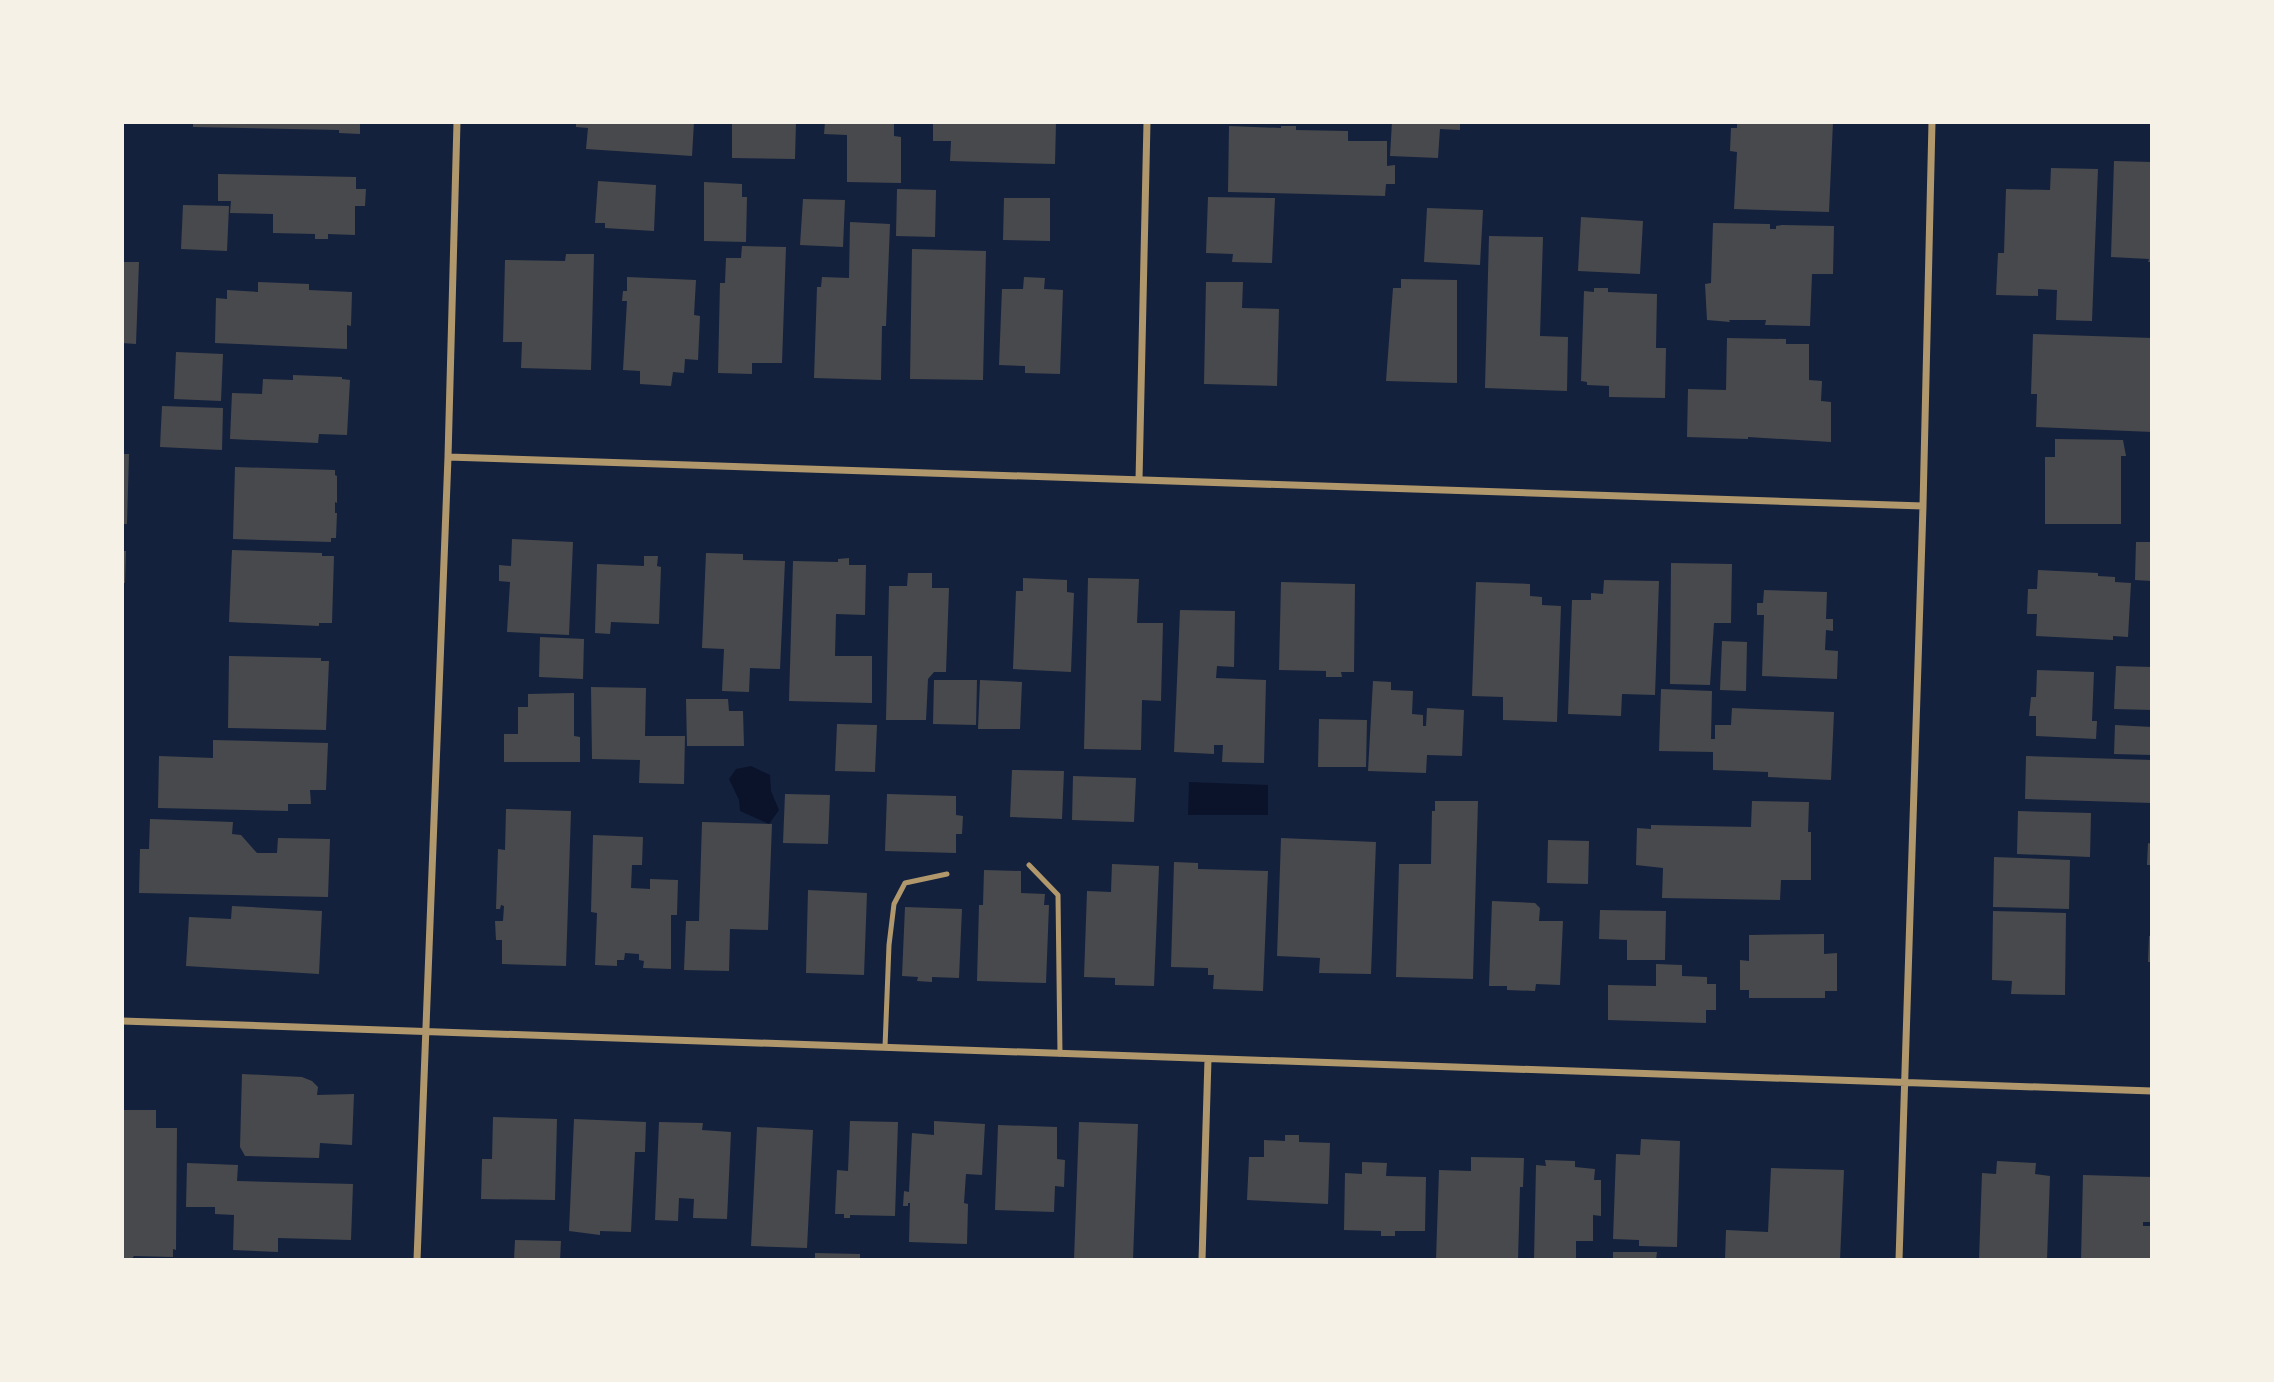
<svg xmlns="http://www.w3.org/2000/svg" width="2274" height="1382" font-family="'Golos Text',sans-serif">
<rect width="100%" height="100%" fill="#14213d"/>
<path fill="#0b132b" d="M751,766L770,775L771,791L779,810L769,824L740,811L739,800L729,779L736,769Z
M1189,782L1268,785V815H1188Z"/>
<path fill="#48494c" d="M193,122H360V134L339,133V130L193,127Z
M576,122H694L692,156L586,149L588,128L576,127Z
M732,122H796L795,159L732,158Z
M825,122H894V136L901,137V183L847,182V135L824,134Z
M933,122H1056L1055,164L950,161L951,141H933Z
M1392,122H1460V130L1440,129L1438,158L1390,156Z
M1737,122H1833L1829,212L1734,209L1737,152L1730,151L1731,128H1737Z
M1229,126L1281,128V126H1296V130L1348,131V141H1387V166L1395,165V184H1386L1385,196L1228,192Z
M2114,161L2152,162V262H2148L2149,259L2111,257Z
M2051,168L2098,169L2092,321L2056,320L2057,290L2038,289V296L1996,295L1998,253H2004L2006,189L2050,190Z
M218,174L356,177V189H366L365,206H355V235L328,234V239H315V234L273,233V214L230,213L231,201H218Z
M598,181L656,185L654,231L605,228V223H595Z
M704,182L742,184V197H747L746,242L704,241Z
M897,189L936,190L935,237L896,236Z
M1208,197L1275,198L1272,263L1232,262L1233,254L1206,253Z
M1004,198H1050V241L1003,240Z
M803,199L845,200L843,247L800,245Z
M183,205L229,206L227,251L181,249Z
M1427,208L1483,210L1480,265L1424,262Z
M1581,217L1643,221L1640,274L1578,271Z
M850,222L890,224L886,326H882L881,380L814,378L817,287H821L822,277L849,278Z
M1713,223L1770,224V229H1776V226L1782,225L1834,226L1833,274H1812L1810,326L1765,325L1766,320H1729L1730,322L1707,320L1705,284L1711,283Z
M1489,236L1543,237L1540,336L1568,337L1567,391L1485,388Z
M742,246L786,247L782,363H752V374L718,373L720,283H725L726,258H741Z
M912,249L986,251L983,380L910,379Z
M566,254H594L591,370L521,368L522,342H503L505,260L565,261Z
M122,262H139L136,344L122,343Z
M627,277L696,280L694,315L700,316L698,360L685,359L684,373L673,372L671,386L640,384V371L623,370L627,301H622L623,291H627Z
M1024,277L1045,278L1044,289L1063,290L1060,374L1025,373V366L999,365L1002,289H1023Z
M1401,279L1457,280V383L1386,381L1393,288H1401Z
M258,282L309,284V290L352,292L351,326L347,325V349L215,343L216,298L227,299V290L258,292Z
M1206,282H1243L1242,308L1279,309L1277,386L1204,384Z
M1594,288H1608V292L1657,294L1656,348H1666L1665,398L1609,397V386L1587,385V382L1581,381L1584,291L1594,292Z
M2033,334L2152,338V432L2036,427L2037,394H2031Z
M1727,338L1786,339V344H1809V380L1822,381L1821,401L1831,402V442L1748,437V439L1687,437L1688,389L1726,390Z
M176,352L223,354L221,401L174,399Z
M293,375L342,377V379L350,380L347,435L319,434L318,443L230,439L232,393L262,394L263,379L293,380Z
M162,406L223,408L222,450L160,447Z
M2055,439L2123,440L2126,456H2121V524H2045V457H2055Z
M122,454H129L127,524H122Z
M235,467L335,470V475L337,476V503L335,502V513H337L336,538H331V542L233,539Z
M512,539L573,542L569,635L507,632L510,582L499,581V565L511,566Z
M2136,542H2152V581L2135,580Z
M232,550L322,553V556H334L332,623H319V626L229,622Z
M122,551H126L125,583H122Z
M706,553L743,554V560L785,561L780,669L750,668L749,692L722,691L724,649L702,648Z
M644,556H658L657,566L661,567L659,624L611,622L610,634L595,633L597,564L644,566Z
M849,558V565H866L865,615L836,614L835,656H872V703L789,701L793,561L838,562V559Z
M1671,563L1732,564L1731,623H1714L1710,685L1670,684Z
M2038,570L2098,573V576L2115,577V582L2131,583L2128,637L2113,636V640L2036,636L2037,614H2027L2028,589H2037Z
M908,573H932V588H949L946,672H934L928,679L926,720H886L889,586H907Z
M1023,578L1067,580V592L1074,593L1071,672L1013,669L1016,591H1023Z
M1088,578L1139,579L1137,623H1163L1161,701L1142,700L1141,750L1084,749Z
M1604,580L1659,581L1655,695L1622,694L1621,716L1568,714L1572,600H1591V593L1603,594Z
M1281,582L1355,584L1354,672H1341L1342,677H1326V671L1279,670Z
M1476,582L1530,584V596L1542,597V605L1561,606L1557,722L1503,720V697L1472,696Z
M1764,590L1827,592L1826,619H1833V631L1826,630L1825,650L1838,651L1837,679L1762,676L1764,615H1757V603H1763Z
M1180,610L1235,611L1234,667L1217,666L1216,678L1266,680L1264,763L1222,762L1223,745H1214V754L1174,752Z
M540,637L584,639L583,679L539,677Z
M1722,641L1747,642L1746,691L1720,690Z
M229,656L321,658V661H329L326,730L228,728Z
M2116,666L2152,667V710L2114,709Z
M2037,670L2094,672L2092,721H2097L2096,739L2036,736V716H2029L2031,697H2036Z
M934,680H977L976,725L933,724Z
M980,680L1022,682L1020,729H978Z
M1373,681L1391,682V690L1413,691L1412,714L1423,715V726H1426L1427,708L1464,710L1462,756L1427,755L1426,773L1368,771Z
M591,687L646,688L645,736H685L684,784L639,783L640,760L592,759Z
M1661,689L1712,691L1711,739H1715V725H1731L1732,708L1834,712L1831,780L1768,777V772L1713,770V752L1659,751Z
M574,693V736L580,737V762H504V734H518V707H528V694Z
M686,699H728L729,711H743L744,746H687Z
M1319,719L1367,720L1366,767H1318Z
M837,724L877,725L875,772L835,771Z
M2115,725L2152,727V755L2114,754Z
M213,740L328,743L326,790H310L311,804H288V811L158,808L159,756L213,758Z
M2026,756L2152,760V803L2025,799Z
M1012,770L1064,771L1062,819L1010,817Z
M1073,776L1136,778L1134,822L1072,820Z
M785,794L830,795L828,844L783,843Z
M887,794L956,796V815L963,816L962,834H956V853L885,851Z
M1435,801H1478L1473,979L1396,977L1399,864H1431L1432,811H1435Z
M1752,801L1809,802L1808,832H1811V880H1781L1780,900L1662,898L1663,868L1636,865L1637,828L1651,829V825L1751,827Z
M506,809L571,811L566,966L502,964V940H496L495,921H503L504,906L501,905L500,909H496L498,849L505,850Z
M2018,811L2091,813L2090,857L2017,854Z
M150,819L233,822L232,834L241,835L257,853H277L278,838L330,839L328,897L139,893L140,849H149Z
M702,822L772,824L768,930L730,929L729,971L684,970L686,921H699Z
M593,835L643,837L642,865H632L631,888L650,889V879L678,880L677,915H671V969L643,968L644,961L639,960V954L625,953L624,960H617V966L595,965L597,913L591,912Z
M1281,838L1376,842L1371,974L1319,973L1320,958L1277,956Z
M1548,840L1589,841L1588,884L1547,883Z
M2148,843L2152,844V865H2147Z
M1994,857L2070,860L2069,909L1993,907Z
M1174,862L1198,863V869L1268,871L1263,991L1213,989L1214,975H1208V968L1171,967Z
M1112,864L1159,866L1154,986L1115,985V978L1084,977L1087,891L1111,892Z
M984,870L1021,871V893L1045,894L1044,905H1049L1046,983L977,981L979,905H983Z
M808,890L867,893L864,975L806,973Z
M1492,901L1535,903L1540,908L1539,921H1563L1560,985L1536,984L1535,991L1507,990V986H1489Z
M232,906L322,911L319,974L186,966L189,917L231,919Z
M905,907L962,909L959,978L932,977V982L917,981L918,977L902,976Z
M1600,910L1666,911L1665,960H1627V940L1599,939Z
M1993,911L2066,913L2065,995L2011,994L2012,981L1992,980Z
M1824,934V954L1837,953V991H1825V998H1749V990H1740V960L1749,961V935Z
M2149,936H2152V962H2148Z
M1656,964L1682,965V976L1707,977V984H1716V1010H1706V1023L1608,1020V985L1656,986Z
M242,1074L302,1077L312,1081L318,1087L317,1095L354,1094L352,1145L320,1143L319,1158L245,1156L240,1147Z
M122,1110H156V1128H177L176,1250L173,1249V1257L134,1256L131,1260H122Z
M493,1117L557,1119L555,1200L481,1199L482,1159H492Z
M574,1119L646,1122L645,1152H635L631,1232L600,1231V1235L569,1231Z
M850,1121L898,1122L895,1216L850,1215V1218H844V1214H835L837,1170L848,1171Z
M934,1121L985,1124L982,1175L966,1174L964,1203L968,1204L967,1244L909,1242L910,1203H908V1206H903L904,1191L909,1192L912,1133L934,1135Z
M659,1122L703,1123L702,1130L731,1132L727,1219L693,1218L694,1199L679,1198L678,1221L655,1220Z
M1079,1122L1138,1124L1133,1260H1074Z
M998,1125L1057,1127V1159L1065,1160L1064,1187L1055,1186L1054,1212L995,1210Z
M757,1127L813,1130L807,1248L751,1246Z
M1285,1135H1299V1142L1330,1143L1328,1204L1247,1200L1249,1157H1264V1140L1285,1141Z
M1641,1139L1680,1141L1677,1247L1639,1246V1240L1613,1239L1616,1154L1640,1155Z
M1471,1157L1524,1158L1523,1187H1520L1518,1260H1436L1439,1170L1471,1171Z
M1545,1160L1575,1161V1167L1595,1169L1594,1180H1601V1216L1593,1215V1241H1576V1260H1534L1536,1165L1546,1166Z
M1997,1161L2036,1163L2035,1174L2050,1176L2047,1260H1979L1982,1173L1996,1174Z
M1362,1162L1387,1163L1386,1176L1426,1177L1425,1231H1395V1236H1381V1231L1344,1230L1345,1173L1362,1174Z
M187,1163L238,1165L237,1181L353,1184L351,1240L278,1238V1252L233,1250L234,1215L215,1214V1207H186Z
M1771,1168L1844,1170L1840,1260H1725L1726,1230L1768,1232Z
M2083,1175L2152,1177V1222H2143V1226H2152V1260H2081Z
M515,1240L561,1241L560,1260H514Z
M1613,1252H1657L1656,1260H1613Z
M815,1253L860,1254V1260H815Z"/>
<g fill="none" stroke-linecap="round" stroke-linejoin="round">
<path stroke="#b1986c" stroke-width="5" d="M1029,865L1058,895L1060,1054
M885,1047L889,945L894,904L905,883L947,874"/>
<path stroke="#b1986c" stroke-width="7" d="M448,457L1923,506
M1139,480L1147,122
M122,1021L2152,1091
M417,1260L448,457L457,122
M1202,1260L1208,1059
M1899,1260L1923,506L1932,122"/>
</g>
<rect width="2274" height="1382" fill="none" stroke="#f6f1e7" stroke-width="248"/>
</svg>
